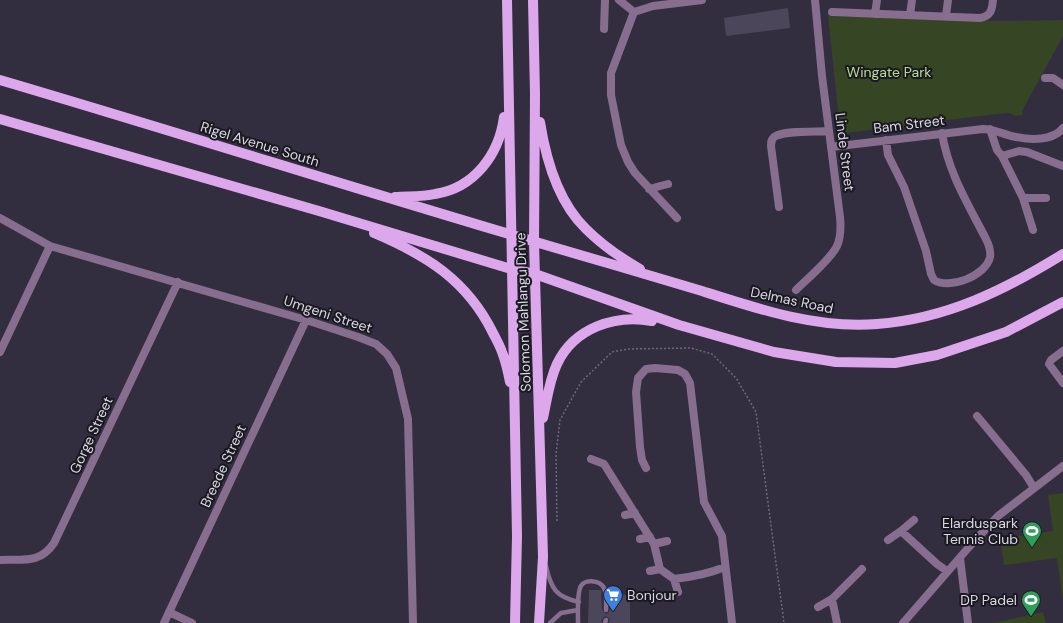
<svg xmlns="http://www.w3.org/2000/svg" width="1063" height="623" font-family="'DM Sans',sans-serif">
<rect width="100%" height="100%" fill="#322e40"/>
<path fill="#364523" d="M828,16L1000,21L1063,20V36L1022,111L1023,115L1015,116L1010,113L996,114L846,133L842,132L840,129Z
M1063,493V601L1057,558L1004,565L1000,539L1053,531L1048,495Z
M1043,612L1046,623H993Z"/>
<path fill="#4b4659" d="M788,8L790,28L726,36L724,18Z
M589,590H601L602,610L606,614L608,613L610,610L609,590L617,591V594L627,595V602H630V623H609L610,619L606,616L603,618L601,623H588Z"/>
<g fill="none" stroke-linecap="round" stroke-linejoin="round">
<path stroke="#6d6a7a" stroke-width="1.5" stroke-dasharray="2 2" stroke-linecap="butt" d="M557,521L556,454L560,420L581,382L612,352L628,349L691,348L712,354L736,378L756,412L784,623"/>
<path stroke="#876d8e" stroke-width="4.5" d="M546,566C551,589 556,597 579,602
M550,623L561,613L578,610
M578,623C578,613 577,597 580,588C583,578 600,580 604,588C607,595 606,603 606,610
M605,623L606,620"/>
<path stroke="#876d8e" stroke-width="8" d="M619,0L634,12
M634,12L611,73V95L621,145L628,162L635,173L677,218
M634,12L653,6L702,0
M832,12L980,18C991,16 992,10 993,0
M875,14L877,0
M910,15L912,0
M946,16L948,0
M604,29L605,0
M1045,78H1053L1063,85
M990,129L997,150L1002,156L1023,198L1033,230
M886,140L888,155L904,187L926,251L931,274L934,280C949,290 986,276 990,257C991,251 989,245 986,239C968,204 948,172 942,133
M831,147L983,129C995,129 1004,135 1016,137C1031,140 1053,141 1063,128
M1002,156L1019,151L1027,152L1063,166
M649,189L668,184
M1023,198H1046
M779,207L771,146C771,142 771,140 774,137C784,130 816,132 829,131
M0,218L50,246L306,320L358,337L376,344L387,354L396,368L408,419L413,623
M796,290C807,279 831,259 837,246C841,237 841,227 840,217L822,76L815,0
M1063,351L1051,360L1049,364L1063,383
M0,352L50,246
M977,416L1026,475L1034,488
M591,459L604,464L654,544L660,569L674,579C692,577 708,574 725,567
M646,468L642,460L640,447L636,392L638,378L646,369L655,368L678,370L685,374L690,383L704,502L722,536L732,623
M625,515L635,513
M901,531L914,520
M640,539L650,537
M888,540L901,531L937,564L947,571
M654,544L667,541
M960,558L968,623
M0,560C23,559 40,564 54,543L178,282
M650,571L660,569
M674,579L678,592
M832,599L837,623
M818,607L832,599L862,569
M169,612L192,623
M164,623L306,320
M903,623L969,547L998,516L1063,466"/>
<path stroke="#dda7eb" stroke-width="10" d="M507,0L517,536L515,623
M533,0L535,94L534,242L543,557L539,623
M0,80C204,140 406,205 611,264C641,273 672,282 702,291C758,309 817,329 877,324C946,319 1005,290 1063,254
M0,119L319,211L511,269L535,274L679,325L774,352L836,362L895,363L937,355L1006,332L1063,302
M540,122C546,160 558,202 586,229C602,245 621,258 640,269
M395,197C408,196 422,197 435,194C474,188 499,155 504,117
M374,233C426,255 467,280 493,333C496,339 500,346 502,352C506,362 508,372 510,382
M543,418C547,400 549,381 557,364C574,328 615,314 652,321"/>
</g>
<defs>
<g id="stadium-pin" transform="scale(1)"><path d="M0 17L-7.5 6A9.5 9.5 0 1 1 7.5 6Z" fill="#2e9e5b" stroke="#1a1820"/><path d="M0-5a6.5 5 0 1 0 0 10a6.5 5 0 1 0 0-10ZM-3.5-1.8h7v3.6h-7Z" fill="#fff"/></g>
<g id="supermarket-pin" transform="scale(1)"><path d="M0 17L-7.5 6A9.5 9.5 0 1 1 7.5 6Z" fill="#3f7fe0" stroke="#1a1820"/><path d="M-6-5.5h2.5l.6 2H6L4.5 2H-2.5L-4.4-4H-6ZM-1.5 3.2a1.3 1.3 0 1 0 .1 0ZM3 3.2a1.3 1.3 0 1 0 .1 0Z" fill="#fff"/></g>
</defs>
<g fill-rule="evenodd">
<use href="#stadium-pin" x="1032" y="531"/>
<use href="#supermarket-pin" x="613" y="595"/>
<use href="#stadium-pin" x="1031" y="600"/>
</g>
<g text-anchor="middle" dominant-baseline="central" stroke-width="4" stroke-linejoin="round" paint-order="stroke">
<g font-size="14" fill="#bcdc95" stroke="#1a1820">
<text x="889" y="72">Wingate Park</text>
</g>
<g font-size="14" fill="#dad8e4" stroke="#1a1820">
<text transform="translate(909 124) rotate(-7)">Bam Street</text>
<text transform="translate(260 144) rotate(17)">Rigel Avenue South</text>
<text transform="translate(845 152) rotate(83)">Linde Street</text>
<text transform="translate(792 300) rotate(12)">Delmas Road</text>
<text transform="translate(523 312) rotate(-92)">Solomon Mahlangu Drive</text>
<text transform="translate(328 314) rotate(18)">Umgeni Street</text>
<text transform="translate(91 435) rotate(-65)">Gorge Street</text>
<text transform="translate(223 466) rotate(-65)">Breede Street</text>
</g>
<g font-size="14" fill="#dad8e4" stroke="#1a1820" text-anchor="end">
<text x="1018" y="523">Elarduspark<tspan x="1018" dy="16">Tennis Club</tspan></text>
<text x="627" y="595" text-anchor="start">Bonjour</text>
<text x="1017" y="600">DP Padel</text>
</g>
</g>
</svg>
